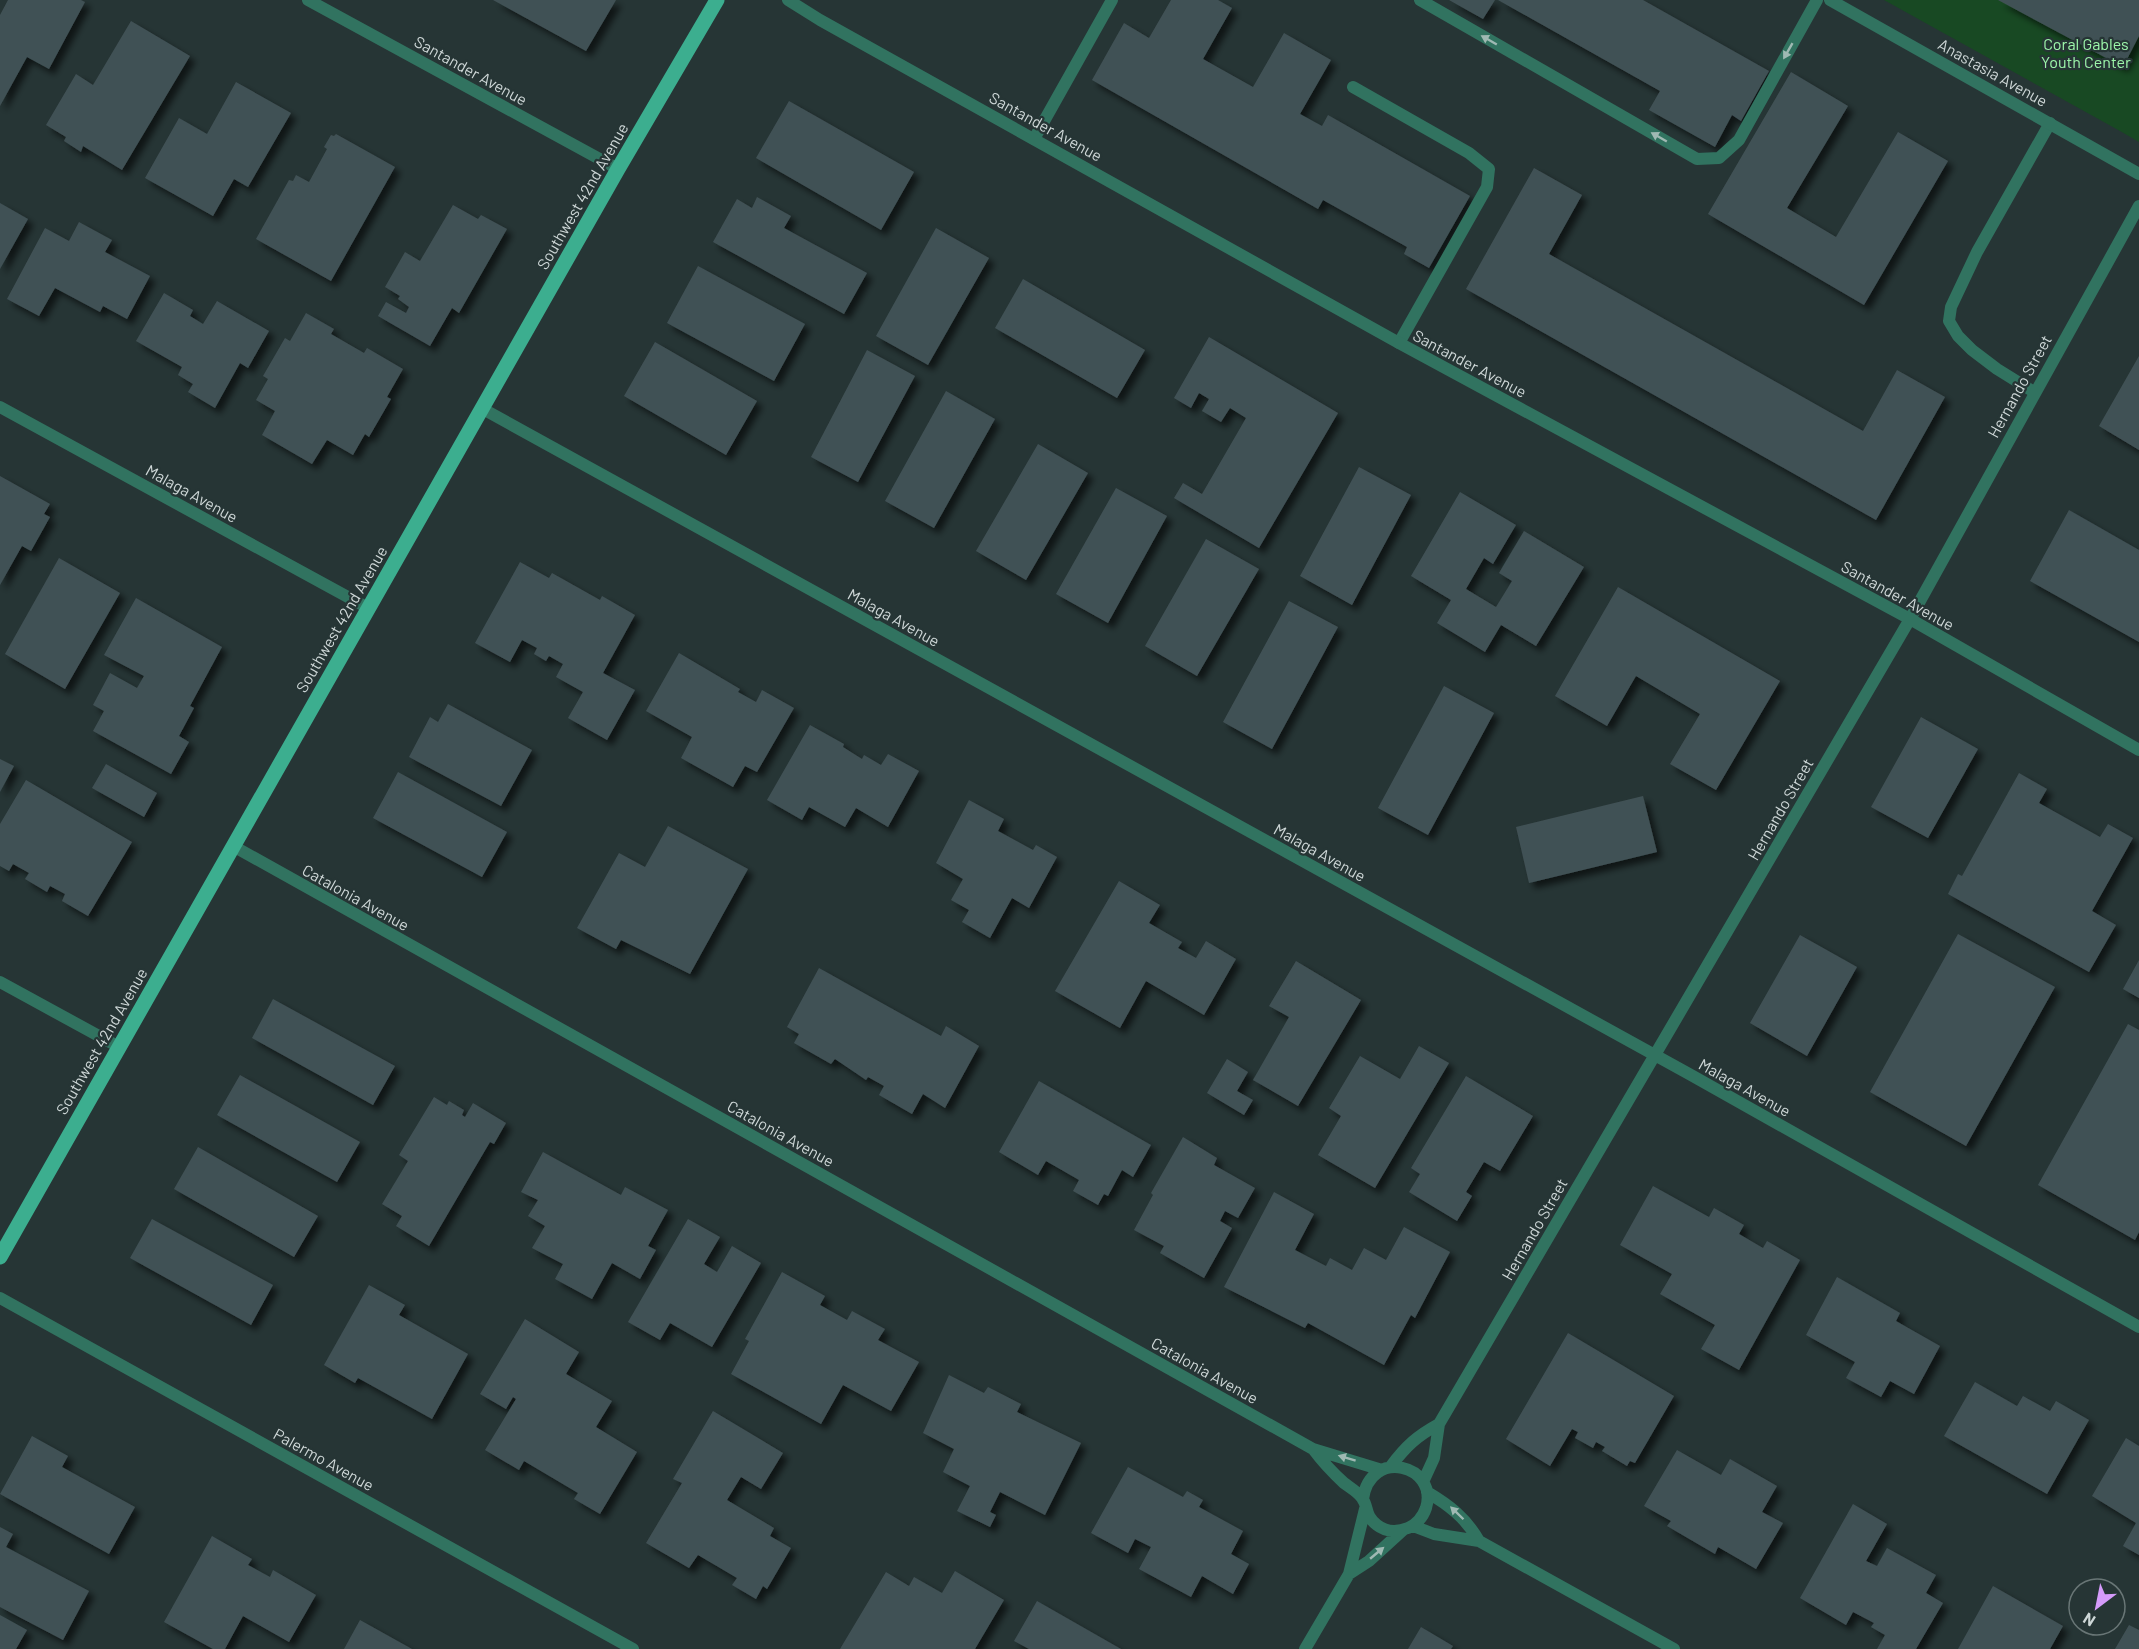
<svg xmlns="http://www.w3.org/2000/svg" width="2139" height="1649" font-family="Barlow,sans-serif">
<defs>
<filter id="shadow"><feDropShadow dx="5.5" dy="5.5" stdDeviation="3" flood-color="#0009"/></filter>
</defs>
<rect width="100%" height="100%" fill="#263535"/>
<path fill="#184923" d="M1884,0H2139V142L2120,131Z"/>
<path fill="#415155" filter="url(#shadow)" d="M8,0H81L85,2L49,69L27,57L0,106V15Z
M493,0H616L586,51Z
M1171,0H1218L1232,8L1203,59L1253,87L1284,33L1331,60L1300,114L1322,126L1328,115L1470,196L1429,268L1404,254L1407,247L1323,200L1318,209L1092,80L1124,23L1149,38Z
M1449,0H1495L1483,19Z
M1498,0H1643L1769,71L1741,121L1732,115L1715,147L1649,110L1660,91Z
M1998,0H2139V36L2123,67Z
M131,21L190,56L122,170L83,146L81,152L64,141L66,137L46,125L76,74L93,85Z
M1791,72L1848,106L1787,208L1836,237L1898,132L1948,161L1864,305L1708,214Z
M236,82L291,113L248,187L234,179L213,216L145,178L179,118L207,134Z
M789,101L914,172L881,230L756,158Z
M336,134L395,167L331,281L256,239L289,180L293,181L296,175L309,182L327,149L324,147L331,135L334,136Z
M1534,168L1582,195L1549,254L1863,431L1897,370L1945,397L1876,520L1466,289Z
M757,197L791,216L784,228L867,273L844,314L713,242L737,199L752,208Z
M0,203L28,219L0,269Z
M453,205L478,219L481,215L507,229L459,313L452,308L430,346L378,316L386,302L406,313L409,307L398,299L400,296L385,287L405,252L420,261Z
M79,222L112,240L105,252L150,276L127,319L103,306L100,312L55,288L39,316L7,299L45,228L69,241Z
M936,228L989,258L928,365L876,336Z
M698,266L805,324L774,381L667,323Z
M1023,279L1145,350L1117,398L995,328Z
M164,293L193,310L190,316L203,324L217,301L269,331L248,368L240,363L215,408L188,392L193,384L178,375L182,367L136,341Z
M306,313L334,329L331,334L364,353L367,348L403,369L387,397L391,399L369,437L365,434L353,455L327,440L312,464L262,435L275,411L256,400L268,379L263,376L285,338L290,341Z
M1209,337L1338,413L1259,548L1174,498L1183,483L1202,494L1246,418L1230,408L1221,422L1202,411L1209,399L1199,393L1191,408L1174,398Z
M655,342L757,401L726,455L624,396Z
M867,350L915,376L858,482L811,457Z
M2139,356V450L2099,426Z
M946,391L995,419L934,528L885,501Z
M1038,444L1088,473L1026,580L976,551Z
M1359,467L1411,495L1352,605L1300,576Z
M0,476L50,504L44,514L50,517L31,551L22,546L0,585Z
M1116,488L1167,516L1108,623L1056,594Z
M1460,492L1516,525L1493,564L1484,558L1466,589L1496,607L1512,581L1499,573L1524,531L1584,567L1536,646L1501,625L1485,652L1437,623L1451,600L1411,576Z
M2069,510L2139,550V642L2030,581Z
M1206,539L1259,569L1197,676L1145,646Z
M59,558L120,593L65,689L5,654Z
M520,562L549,578L552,573L600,600L602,596L635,615L603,673L635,690L607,740L568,718L583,692L556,677L563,664L549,656L546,661L534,654L537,648L522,640L510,662L475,643Z
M1618,587L1780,681L1716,790L1670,764L1700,714L1636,676L1607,726L1555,696Z
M136,598L222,647L190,706L194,708L179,736L189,742L171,774L93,731L104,711L93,705L110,673L137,688L144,676L104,655Z
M1289,601L1338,627L1272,749L1223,722Z
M679,653L740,689L738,692L756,702L762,690L794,708L757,772L745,766L733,787L681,758L692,737L646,711Z
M1444,686L1494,713L1428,835L1378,808Z
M448,704L532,750L501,806L409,757L430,717L438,722Z
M1921,717L1978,749L1928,838L1871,807Z
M810,725L844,744L843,747L862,759L864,755L881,765L888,754L919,771L888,827L856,808L845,827L809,807L802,820L767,800Z
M0,759L14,766L0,792Z
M106,764L157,793L144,817L92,788Z
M398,772L507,832L482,877L373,818Z
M2019,773L2047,789L2039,803L2100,837L2108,824L2133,838L2092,911L2116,925L2089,972L1948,894L1958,874L1962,876Z
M26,780L132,842L88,916L62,901L65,894L50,886L47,892L25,879L29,873L13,864L9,871L0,866V824Z
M1643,796L1657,852L1529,883L1516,827Z
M969,800L1004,819L998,831L1033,850L1036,845L1057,857L1029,908L1012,898L990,938L962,922L969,910L951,900L963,879L936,863Z
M668,826L748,869L690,974L621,940L616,949L577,928L619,853L645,867Z
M1119,881L1160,905L1149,923L1182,942L1178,948L1196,958L1206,941L1236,959L1204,1015L1146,981L1120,1028L1055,991Z
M1958,934L2055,987L1966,1146L1870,1092Z
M1800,935L1857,967L1807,1056L1750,1023Z
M2139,960V998L2123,989Z
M1296,961L1361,1000L1298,1106L1253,1080L1289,1017L1269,1006Z
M819,968L941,1036L946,1026L979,1046L945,1108L923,1094L912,1114L879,1095L884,1086L868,1077L866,1080L835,1059L831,1064L794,1043L799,1034L787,1027Z
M273,999L395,1066L373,1105L252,1038Z
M2128,1024L2139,1030V1232L2135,1240L2038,1185Z
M1419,1046L1449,1063L1375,1188L1318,1155L1341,1116L1329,1108L1360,1056L1400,1079Z
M1227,1059L1248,1072L1237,1091L1253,1100L1244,1115L1207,1093Z
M240,1075L360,1142L337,1182L217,1115Z
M1466,1076L1533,1116L1500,1171L1484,1162L1466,1192L1472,1196L1457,1221L1409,1192L1420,1174L1411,1168Z
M1039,1081L1151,1145L1133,1177L1122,1170L1108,1196L1104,1194L1098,1205L1073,1191L1079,1180L1046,1161L1038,1175L999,1152Z
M434,1097L447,1105L449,1101L464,1110L462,1115L465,1117L473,1103L506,1123L494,1144L490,1142L429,1246L396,1226L402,1216L382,1204L408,1161L399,1155Z
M1183,1137L1217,1158L1214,1165L1255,1188L1238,1218L1225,1211L1220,1221L1232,1228L1204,1278L1160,1253L1164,1246L1134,1230L1153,1195L1151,1193Z
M198,1147L318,1216L294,1257L174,1189Z
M543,1152L621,1195L625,1187L668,1210L648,1246L656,1250L640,1279L612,1263L592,1299L555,1279L563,1264L532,1248L545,1226L528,1216L538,1200L521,1192Z
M1653,1186L1709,1217L1714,1208L1744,1225L1739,1234L1763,1248L1767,1241L1800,1260L1739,1370L1701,1349L1715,1325L1660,1294L1672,1274L1620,1245Z
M1274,1192L1314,1214L1295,1250L1326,1266L1330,1258L1352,1270L1364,1248L1386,1260L1404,1227L1450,1252L1415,1318L1411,1315L1384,1365L1308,1323L1305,1328L1224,1287Z
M152,1219L273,1285L251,1325L130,1258Z
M688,1219L720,1237L704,1264L717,1272L732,1246L761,1263L712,1347L670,1323L660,1340L628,1322Z
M782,1272L825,1296L820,1305L847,1320L852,1311L885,1329L878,1340L919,1362L891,1411L843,1385L821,1424L731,1374L749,1341L745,1339Z
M1837,1277L1900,1313L1896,1321L1940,1346L1914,1394L1890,1381L1881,1397L1846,1378L1855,1362L1806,1335Z
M369,1285L405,1305L399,1315L468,1354L432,1419L358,1378L355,1383L324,1365Z
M525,1319L579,1352L566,1374L612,1401L596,1427L637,1452L600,1514L574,1499L578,1493L524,1461L519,1470L485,1450L516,1399L513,1397L506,1409L480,1394Z
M1568,1333L1674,1396L1635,1463L1630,1461L1627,1466L1602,1451L1605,1447L1596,1442L1593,1448L1575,1438L1578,1432L1572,1429L1550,1466L1506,1439Z
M949,1375L984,1393L988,1387L1021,1404L1017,1412L1081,1443L1045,1515L1000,1492L990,1512L996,1515L990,1527L957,1511L970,1486L943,1472L954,1449L923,1433Z
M1975,1382L2017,1406L2023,1396L2050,1411L2056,1401L2089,1420L2047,1494L1944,1436Z
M713,1411L783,1453L761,1489L741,1477L727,1500L774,1528L770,1536L791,1548L767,1589L763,1586L756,1599L732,1585L737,1578L698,1555L689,1568L646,1543L682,1483L673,1479Z
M32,1436L68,1456L62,1467L135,1507L109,1554L0,1494Z
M2126,1438L2139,1446V1555L2123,1546L2136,1523L2092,1496Z
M1677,1450L1721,1475L1730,1459L1777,1486L1762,1512L1783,1523L1756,1569L1718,1547L1715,1554L1667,1526L1671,1521L1644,1506Z
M1128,1467L1183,1497L1187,1491L1203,1500L1199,1507L1243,1531L1231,1554L1249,1564L1233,1594L1202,1576L1191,1597L1139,1569L1151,1547L1135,1539L1128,1553L1091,1533Z
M1853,1504L1887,1524L1866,1561L1877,1566L1887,1548L1936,1575L1926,1593L1943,1603L1916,1649H1877L1885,1635L1871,1627L1874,1623L1853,1612L1846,1625L1800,1598Z
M0,1527L13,1534L6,1547L89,1591L63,1640L0,1607Z
M212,1536L252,1559L248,1565L270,1577L273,1570L316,1595L289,1642L243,1616L225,1649H213L164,1622Z
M955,1571L1004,1600L975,1649H840L886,1572L909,1586L914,1577L942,1593Z
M1993,1586L2063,1626L2050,1649H1958Z
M1037,1601L1121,1649H1029L1014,1641Z
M0,1615L27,1630L16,1649H0Z
M360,1620L412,1649H344Z
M2129,1625L2139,1630V1649H2115Z
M1421,1627L1453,1646L1451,1649H1408Z"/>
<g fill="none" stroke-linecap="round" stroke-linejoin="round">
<path stroke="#317360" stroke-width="12" d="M1420,0L1697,159L1719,158L1739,140L1817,0
M1353,87L1469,153L1489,169L1487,187L1399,343
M1034,139L1112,0
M2034,392L1997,369L1972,350L1958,336L1949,321L1951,307L1977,252L2050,123"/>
<path stroke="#317360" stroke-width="12" d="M308,0L618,169
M788,0L820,20L1399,343L1910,619L2139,750
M1830,0L2139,174
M0,407L368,608
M483,409L1691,1075L2139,1327
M233,846L1313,1449L1382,1470
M0,982L119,1047
M0,1298L633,1649
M1313,1449C1322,1461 1332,1472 1344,1483C1349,1487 1358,1492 1362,1498C1369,1507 1364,1515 1377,1525C1386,1532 1398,1532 1408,1528C1416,1525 1423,1517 1426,1508C1439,1465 1370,1447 1363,1499
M1391,1466C1406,1446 1417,1436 1439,1424
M1423,1482L1434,1458L1439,1424L1910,619L2139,206
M1427,1492C1449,1505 1466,1518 1479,1541
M1413,1526L1434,1534L1479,1541L1674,1649
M1349,1574L1369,1561L1403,1530
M1305,1649L1349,1574L1365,1509"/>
<path stroke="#3cae8f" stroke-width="15" d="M0,1257L618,169L717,0"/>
</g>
<defs><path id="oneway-solid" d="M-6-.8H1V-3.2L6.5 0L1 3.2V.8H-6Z" transform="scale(1.5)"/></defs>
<g fill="#9fb9b3">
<use href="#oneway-solid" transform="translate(1489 40) rotate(-150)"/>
<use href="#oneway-solid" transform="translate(1788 51) rotate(120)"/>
<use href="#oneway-solid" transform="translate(1659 137) rotate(-150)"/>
<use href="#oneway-solid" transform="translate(1347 1458) rotate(-163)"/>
<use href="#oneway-solid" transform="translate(1457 1513) rotate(-136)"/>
<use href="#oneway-solid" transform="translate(1377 1553) rotate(-40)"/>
</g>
<g text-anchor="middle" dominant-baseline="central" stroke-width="4.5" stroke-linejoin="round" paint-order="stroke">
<g font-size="16" fill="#9df6aa" stroke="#263535">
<text x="2086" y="43">Coral Gables<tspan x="2086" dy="18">Youth Center</tspan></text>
</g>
<g font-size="16" fill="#ced7d7" stroke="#263535">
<text transform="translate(471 70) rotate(29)">Santander Avenue</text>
<text transform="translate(1993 72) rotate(29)">Anastasia Avenue</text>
<text transform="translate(1046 126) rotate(29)">Santander Avenue</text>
<text transform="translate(582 196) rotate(-60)">Southwest 42nd Avenue</text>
<text transform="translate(1470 363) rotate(28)">Santander Avenue</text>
<text transform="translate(2019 386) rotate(-61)">Hernando Street</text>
<text transform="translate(192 493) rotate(29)">Malaga Avenue</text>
<text transform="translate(1898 595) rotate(29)">Santander Avenue</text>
<text transform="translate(894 617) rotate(29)">Malaga Avenue</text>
<text transform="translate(341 619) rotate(-60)">Southwest 42nd Avenue</text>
<text transform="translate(1780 809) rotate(-60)">Hernando Street</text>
<text transform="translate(1320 852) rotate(29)">Malaga Avenue</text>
<text transform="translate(356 897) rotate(29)">Catalonia Avenue</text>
<text transform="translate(101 1041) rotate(-60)">Southwest 42nd Avenue</text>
<text transform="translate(1745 1087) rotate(29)">Malaga Avenue</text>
<text transform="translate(781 1133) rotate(29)">Catalonia Avenue</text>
<text transform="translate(1534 1229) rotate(-60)">Hernando Street</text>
<text transform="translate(1205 1370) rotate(29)">Catalonia Avenue</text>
<text transform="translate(324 1459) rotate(29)">Palermo Avenue</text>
</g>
</g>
<g transform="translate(2097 1607) rotate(212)"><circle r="28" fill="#263535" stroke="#697676" stroke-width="1.5"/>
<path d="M0-4.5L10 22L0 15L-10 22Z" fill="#d59bfa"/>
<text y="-9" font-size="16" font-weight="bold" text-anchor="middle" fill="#ced7d7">N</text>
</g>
</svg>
